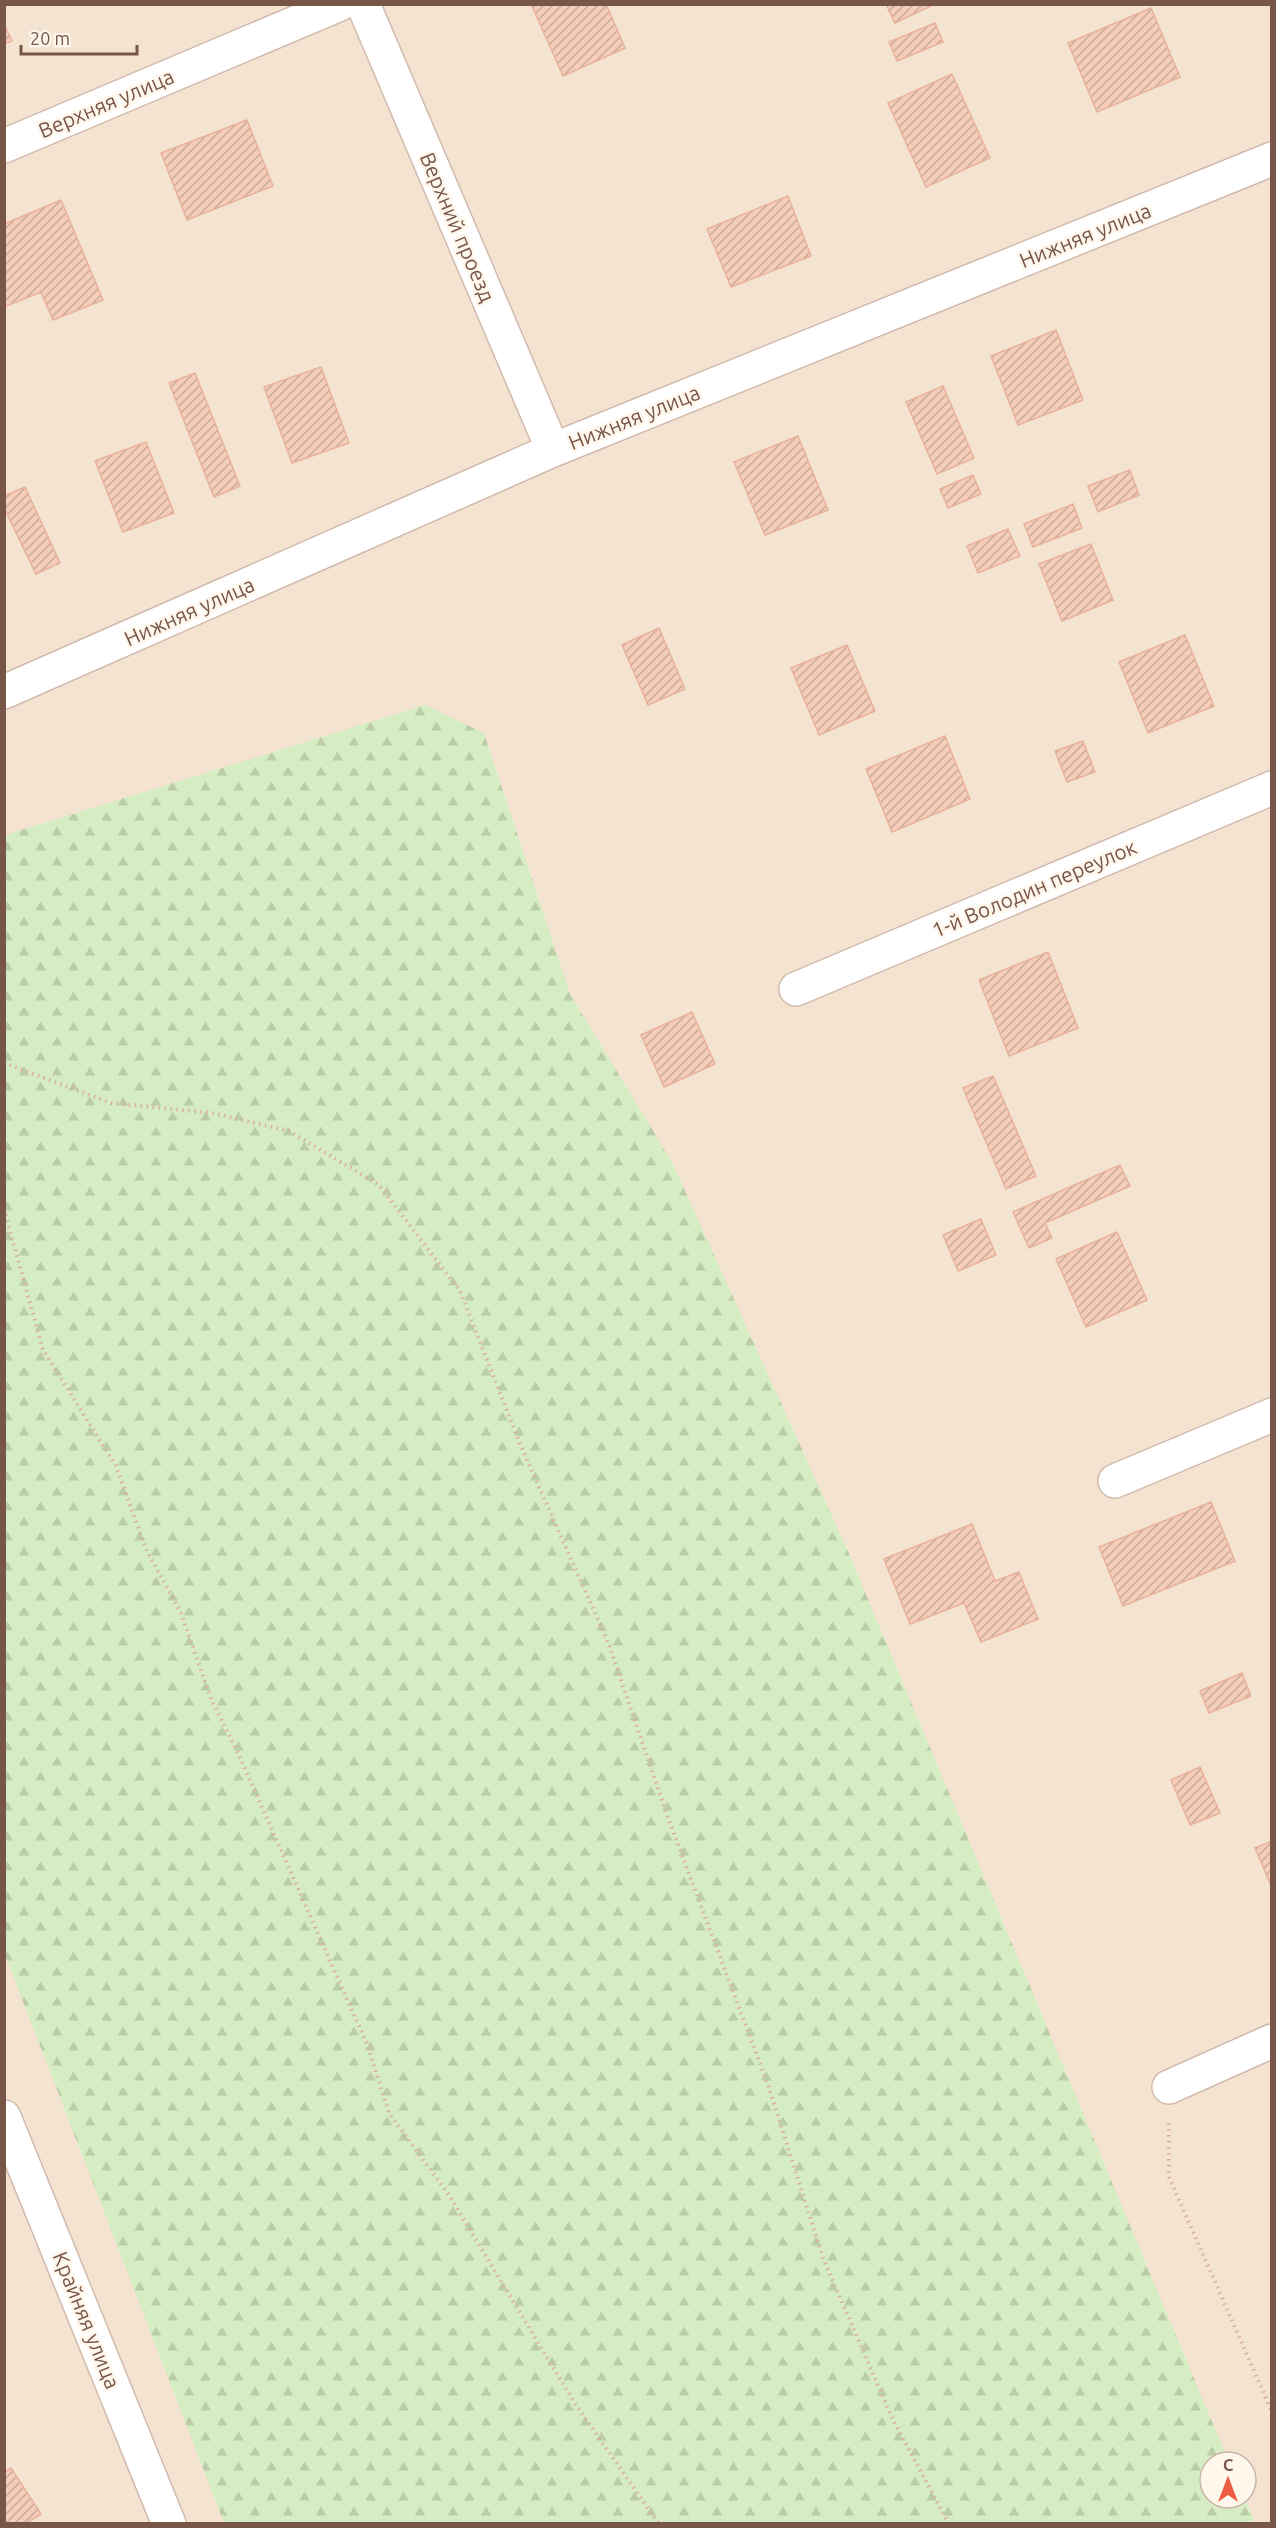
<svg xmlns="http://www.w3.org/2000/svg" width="1276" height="2528" font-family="Ubuntu,sans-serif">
<defs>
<pattern id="forest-firs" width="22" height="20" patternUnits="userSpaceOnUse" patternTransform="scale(1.5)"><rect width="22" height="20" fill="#d6ecc2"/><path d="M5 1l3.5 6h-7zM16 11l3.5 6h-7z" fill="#bbcca8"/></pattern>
<pattern id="building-hatch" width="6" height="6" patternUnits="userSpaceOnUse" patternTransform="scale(1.5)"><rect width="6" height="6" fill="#f4cdbb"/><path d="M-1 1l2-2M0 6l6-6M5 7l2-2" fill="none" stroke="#caa99a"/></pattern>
</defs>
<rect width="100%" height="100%" fill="#fdf2e4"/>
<path fill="#f5e3d2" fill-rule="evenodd" d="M5,5H1271V2523L5,2524ZM1210,2462H1246V2498H1210Z"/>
<path fill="url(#forest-firs)" d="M425,705L484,733L570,994L672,1162L847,1549L1229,2462H1210V2498H1245L1255,2523H224L5,1955V835Z"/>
<path fill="url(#building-hatch)" stroke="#e8b29a" stroke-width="1.5" d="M536,4H606L625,48L563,76L532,6Z
M886,4H935L895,23Z
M1151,8L1180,77L1097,112L1068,43Z
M935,23L943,42L897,61L889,42Z
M4,24L12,41L4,44Z
M952,74L990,158L926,187L888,103Z
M247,120L273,186L187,220L161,153Z
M788,196L811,256L731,287L707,229Z
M61,200L103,300L53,320L41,292L4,307V224Z
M1056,330L1083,400L1018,425L991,356Z
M321,367L349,443L292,463L264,387Z
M195,373L240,486L214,497L169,383Z
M943,386L974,458L937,474L906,402Z
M798,436L828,510L765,535L734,462Z
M146,442L174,513L123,532L95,461Z
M1130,470L1139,495L1098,512L1088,486Z
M973,475L981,494L948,508L940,489Z
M25,487L60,563L36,574L4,508V496Z
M1073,504L1082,528L1033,547L1024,524Z
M1008,529L1020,556L978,573L967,546Z
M1091,544L1113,600L1062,621L1039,564Z
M659,628L685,689L648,705L622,645Z
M1185,635L1214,706L1148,733L1119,662Z
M847,645L875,711L819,735L791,668Z
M945,736L970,799L892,832L866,769Z
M1083,741L1095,772L1067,782L1055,751Z
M1048,952L1078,1028L1009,1056L979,980Z
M692,1012L715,1064L664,1087L641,1035Z
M993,1076L1036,1176L1006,1189L963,1088Z
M1120,1165L1130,1186L1045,1223L1052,1238L1029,1248L1013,1212Z
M981,1219L996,1255L958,1271L943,1235Z
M1117,1232L1147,1300L1086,1327L1056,1259Z
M1211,1502L1235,1561L1123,1606L1099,1547Z
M972,1524L995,1581L1019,1572L1038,1619L981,1642L964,1603L910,1624L884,1559Z
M1242,1673L1251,1696L1209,1713L1200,1691Z
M1200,1767L1220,1813L1190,1825L1171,1780Z
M1272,1841V1888L1255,1848Z
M11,2468L41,2514L25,2524H4V2472Z"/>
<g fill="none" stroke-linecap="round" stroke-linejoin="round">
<g stroke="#d1baac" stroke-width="36">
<path id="minor" d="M363,4L553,450
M4,146L340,4
M4,692L553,450L1272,159
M796,989L1272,788
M1115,1481L1272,1415
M1169,2087L1272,2041
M4,2117L169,2524"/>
</g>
<path stroke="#d9b09d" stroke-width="4" stroke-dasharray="1.5 4.5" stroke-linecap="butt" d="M4,1063L111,1103L212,1113L289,1131L379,1185L460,1291L520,1444L608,1642L667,1815L768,2085L823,2258L892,2418L949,2524
M4,1209L43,1350L116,1466L146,1549L181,1613L211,1699L237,1751L367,2044L389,2113L449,2195L574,2402L659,2524
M1169,2123V2177L1272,2412"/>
<use href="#minor" stroke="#fff" stroke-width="33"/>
</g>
<g text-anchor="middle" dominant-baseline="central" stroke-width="5" stroke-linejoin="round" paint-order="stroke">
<g font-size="21" fill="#775648" stroke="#fff6ec">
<text transform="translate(106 103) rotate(-23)">Верхняя улица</text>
<text transform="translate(458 227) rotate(67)">Верхний проезд</text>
<text transform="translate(1085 235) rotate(-22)">Нижняя улица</text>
<text transform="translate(634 417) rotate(-22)">Нижняя улица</text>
<text transform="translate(189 611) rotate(-24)">Нижняя улица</text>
<text transform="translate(1034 888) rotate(-23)">1-й Володин переулок</text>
<text transform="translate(87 2320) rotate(68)">Крайняя улица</text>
</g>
</g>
<rect width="1276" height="2528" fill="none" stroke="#775648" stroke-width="12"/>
<g transform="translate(1228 2480)"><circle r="28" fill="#fff6ec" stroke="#c9b6aa" stroke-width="1.5"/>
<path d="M0-4.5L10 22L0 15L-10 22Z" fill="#ed5d44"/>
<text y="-9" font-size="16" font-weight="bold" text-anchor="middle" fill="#775648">С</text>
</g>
<path d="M21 45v9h116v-9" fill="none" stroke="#775648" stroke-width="3"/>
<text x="30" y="45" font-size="18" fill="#775648" stroke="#fff6ec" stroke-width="4.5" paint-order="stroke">20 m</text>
</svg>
